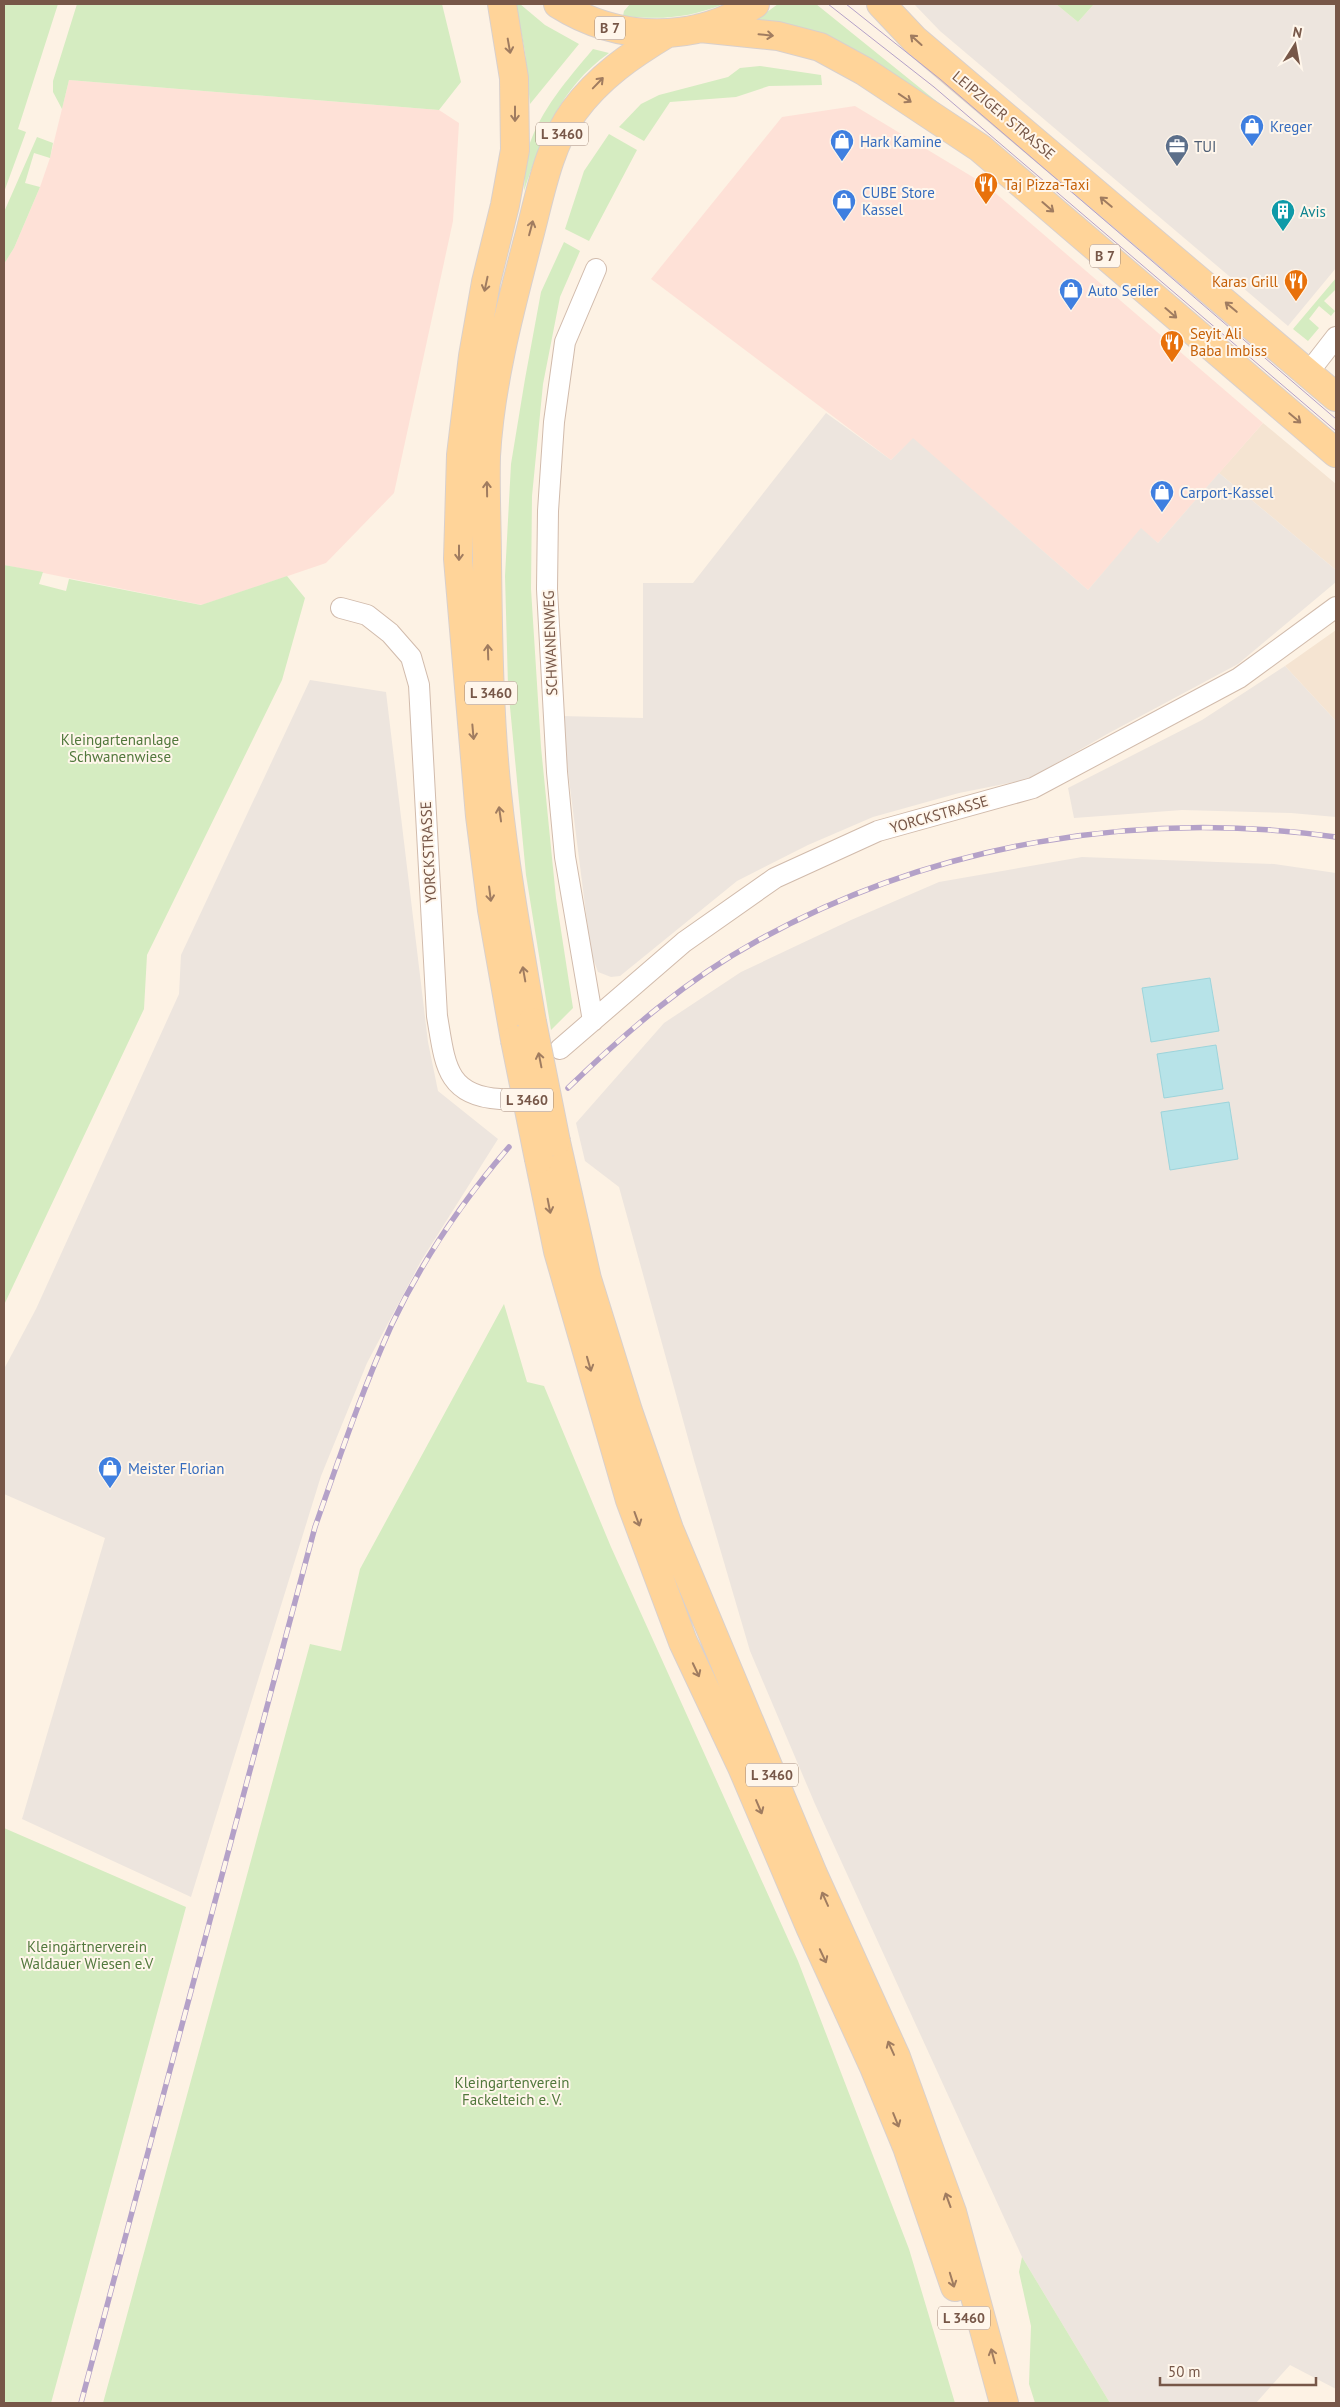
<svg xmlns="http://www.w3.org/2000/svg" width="1340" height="2407" font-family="'PT Sans',sans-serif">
<rect width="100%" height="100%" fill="#fdf2e4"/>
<path fill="#f5e4d2" d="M1263,423L1336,484V570L1219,473Z
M1336,630V721L1285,666Z"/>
<path fill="#fee1d7" d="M69,80L439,110L459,123L453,221L394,493L326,563L202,605L4,565V264L14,248L40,187L50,158Z
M855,106L986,185L1263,423L1158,543L1141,529L1088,590L913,439L891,460L651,279L782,117Z"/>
<path fill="#ede5de" d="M914,4H1056L1078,22L1094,4H1336V268L1288,326L940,31Z
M826,413L891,460L913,438L1088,590L1141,528L1158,543L1219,473L1336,570V582L1238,664L1109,733L1029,779L959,793L873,817L808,845L737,881L620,976L611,977L598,972L591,953L561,716L643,718V583H693Z
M1285,666L1336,721V817L1291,813L1182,810L1074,818L1068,788L1202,720Z
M310,680L386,692L428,1042L438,1091L498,1139L421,1261L367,1363L321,1476L191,1897L22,1819L105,1538L4,1494V1369L36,1309L179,994L181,955Z
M1082,857L1274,864L1336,873V2389L1290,2365L1256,2403H1110L1022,2257L815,1804L750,1651L694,1460L619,1187L585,1161L576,1123L664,1023L741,972L851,920L939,882Z"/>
<path fill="#d5ecc1" d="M4,4H58L18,129L26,132L4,192Z
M77,4H442L461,82L439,110L69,80L62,109L53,92V81Z
M516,4H520L545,25L579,44L530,104L525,52Z
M630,4H724C688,18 662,20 623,16L624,11Z
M778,4H816L966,125L752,23Z
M1056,4H1094L1078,22Z
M593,49L609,53C559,89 543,135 524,191C525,177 525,161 528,149C540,110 568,79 593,49Z
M760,66L821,75L822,85L769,86L736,97L670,102L644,141L619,127L641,104L659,95L728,77L740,68Z
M609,134L637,150L589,241L565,229L584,171Z
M37,137L53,143L50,158L34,153L25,183L40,187L14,248L4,264V212Z
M564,242L580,251L560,297L543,384L532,496L531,589L541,747L556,898L573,1008L551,1030L526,875L508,686L505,576L511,464L525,379L541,292Z
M1336,278V289L1324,301L1335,311L1331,316L1319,306L1309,319L1319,328L1308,341L1293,329Z
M4,565L43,572L39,584L66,591L69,579L201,605L287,576L305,598L282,680L147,955L144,1009L4,1305Z
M504,1304L527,1382L544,1386L611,1547L798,1961L909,2249L955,2403H103L310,1644L341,1651L360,1569Z
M4,1828L186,1907L51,2403H4Z
M1022,2257L1110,2403H1035L1029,2384L1031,2326L1019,2272Z"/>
<path fill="#b7e3e8" stroke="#9dd4db" d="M1210,978L1219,1031L1151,1042L1142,988Z
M1216,1045L1223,1089L1164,1098L1157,1054Z
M1229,1102L1238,1159L1170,1170L1161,1112Z"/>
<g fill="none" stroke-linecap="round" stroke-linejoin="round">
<g stroke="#d1bbac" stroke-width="22">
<path id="street" d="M1308,373L1336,337
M341,608L367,615L390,633L411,657L419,685L437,1016C445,1062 445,1096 500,1099
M593,1021L565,857L557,772L547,589L548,511L554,422L565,342L596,269
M560,1049L684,942L775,878L878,831L1033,788L1239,678L1336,607"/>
</g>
<g stroke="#d9d0cc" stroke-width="30">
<path id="primary" d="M502,4L514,78L515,150L505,205L486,282L473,356L461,455L458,559L480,816L492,910L515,1040
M558,4C618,42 694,44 755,4
M881,4L915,40L1336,397
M700,28L778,36L820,47L864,71L980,148L1336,453
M532,1022C519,946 505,870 497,793C489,717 488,639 487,562C487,527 485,491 486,456C490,385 509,313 527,244C539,201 547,148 574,111C599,77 631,55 666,34
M556,1142L587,1279L628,1411L669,1529L813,1874L896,2057L952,2212L1004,2403
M539,1159L558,1251L630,1500L683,1642L742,1767L811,1929L874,2067L907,2147L955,2287"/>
</g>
<use href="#street" stroke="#fff" stroke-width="20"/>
<use href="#primary" stroke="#ffd499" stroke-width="28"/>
<path stroke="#b4a1c8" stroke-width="1" d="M828,4L934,87L1336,431
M846,4L940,79L1336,419"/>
<g stroke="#b4a1c8" stroke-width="5.5">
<path id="rail" d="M568,1088C625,1033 686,980 757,941C932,844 1138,809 1336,837
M81,2403L315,1527C339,1459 362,1390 392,1324C422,1261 464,1199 509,1147"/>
</g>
<use href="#rail" stroke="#fff6eb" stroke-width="4" stroke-dasharray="11" stroke-linecap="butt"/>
<g stroke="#d9d0cc" stroke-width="30" stroke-linecap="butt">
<path id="primary-bridge" d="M532,1022L556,1142
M515,1040L539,1159"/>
</g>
<use href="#primary-bridge" stroke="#ffd499" stroke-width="28"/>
</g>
<defs><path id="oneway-shaft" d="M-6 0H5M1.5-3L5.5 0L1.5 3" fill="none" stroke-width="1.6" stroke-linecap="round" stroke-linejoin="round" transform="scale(1.25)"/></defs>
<g stroke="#a07c60">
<use href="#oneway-shaft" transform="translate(766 35) rotate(6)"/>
<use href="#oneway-shaft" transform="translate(916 40) rotate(-138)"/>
<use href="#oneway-shaft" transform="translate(509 46) rotate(80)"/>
<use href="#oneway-shaft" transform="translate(598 83) rotate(-46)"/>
<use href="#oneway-shaft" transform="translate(905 98) rotate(34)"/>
<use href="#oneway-shaft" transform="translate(515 114) rotate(90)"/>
<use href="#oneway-shaft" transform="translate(1106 202) rotate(-140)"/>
<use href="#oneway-shaft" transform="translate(1048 207) rotate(41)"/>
<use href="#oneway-shaft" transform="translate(531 228) rotate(-75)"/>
<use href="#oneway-shaft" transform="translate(486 284) rotate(102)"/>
<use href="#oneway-shaft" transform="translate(1231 307) rotate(-140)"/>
<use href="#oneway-shaft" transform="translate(1171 313) rotate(41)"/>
<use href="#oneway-shaft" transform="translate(1295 418) rotate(40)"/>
<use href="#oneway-shaft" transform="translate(487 489) rotate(-91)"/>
<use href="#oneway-shaft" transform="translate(459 553) rotate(90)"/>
<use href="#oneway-shaft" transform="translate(488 652) rotate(-92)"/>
<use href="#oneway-shaft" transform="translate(473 732) rotate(85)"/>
<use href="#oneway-shaft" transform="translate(500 814) rotate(-98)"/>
<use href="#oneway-shaft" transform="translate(490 894) rotate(83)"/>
<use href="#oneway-shaft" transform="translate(524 974) rotate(-100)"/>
<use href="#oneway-shaft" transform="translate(540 1060) rotate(-101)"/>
<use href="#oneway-shaft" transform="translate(549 1206) rotate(79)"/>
<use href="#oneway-shaft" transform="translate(589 1364) rotate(74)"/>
<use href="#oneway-shaft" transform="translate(637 1519) rotate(70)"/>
<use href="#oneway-shaft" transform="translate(696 1670) rotate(65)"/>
<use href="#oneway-shaft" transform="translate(759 1807) rotate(67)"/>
<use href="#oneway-shaft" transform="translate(825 1899) rotate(-114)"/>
<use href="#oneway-shaft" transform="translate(823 1956) rotate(65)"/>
<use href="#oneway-shaft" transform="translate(891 2048) rotate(-114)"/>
<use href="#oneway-shaft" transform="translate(896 2120) rotate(68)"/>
<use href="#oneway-shaft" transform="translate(948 2200) rotate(-110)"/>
<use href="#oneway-shaft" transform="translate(952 2280) rotate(73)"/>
<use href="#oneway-shaft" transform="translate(993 2356) rotate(-105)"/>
</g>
<defs>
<g id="shop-pin" transform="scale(1.25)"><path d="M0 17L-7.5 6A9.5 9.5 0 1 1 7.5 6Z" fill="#3f7fe0" stroke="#fff6eb"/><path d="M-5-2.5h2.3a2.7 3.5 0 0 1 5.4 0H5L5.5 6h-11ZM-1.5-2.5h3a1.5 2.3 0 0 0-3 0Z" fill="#fff"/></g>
<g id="office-pin" transform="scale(1.25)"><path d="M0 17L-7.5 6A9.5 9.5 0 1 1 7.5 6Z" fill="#5c6f8a" stroke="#fff6eb"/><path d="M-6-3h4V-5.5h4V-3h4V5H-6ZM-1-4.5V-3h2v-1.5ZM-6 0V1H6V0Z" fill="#fff"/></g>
<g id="restaurant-pin" transform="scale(1.25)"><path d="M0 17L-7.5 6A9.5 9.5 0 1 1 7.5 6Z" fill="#e8710a" stroke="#fff6eb"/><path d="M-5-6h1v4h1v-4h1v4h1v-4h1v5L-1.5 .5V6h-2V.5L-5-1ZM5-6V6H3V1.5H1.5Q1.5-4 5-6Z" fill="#fff"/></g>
<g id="building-pin" transform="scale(1.25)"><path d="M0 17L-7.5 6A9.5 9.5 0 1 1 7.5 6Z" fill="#0f9aa8" stroke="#fff6eb"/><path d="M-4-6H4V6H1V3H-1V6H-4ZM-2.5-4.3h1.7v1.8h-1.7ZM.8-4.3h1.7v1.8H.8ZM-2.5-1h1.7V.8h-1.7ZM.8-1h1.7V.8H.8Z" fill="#fff"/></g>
</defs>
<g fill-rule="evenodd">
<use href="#shop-pin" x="1252" y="126"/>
<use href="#shop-pin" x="842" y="141"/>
<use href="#office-pin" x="1177" y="146"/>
<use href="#restaurant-pin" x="986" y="184"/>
<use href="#shop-pin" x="844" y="201"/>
<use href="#building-pin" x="1283" y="211"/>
<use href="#restaurant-pin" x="1296" y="281"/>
<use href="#shop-pin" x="1071" y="290"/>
<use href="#restaurant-pin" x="1172" y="342"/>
<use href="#shop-pin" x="1162" y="492"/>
<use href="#shop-pin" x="110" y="1468"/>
</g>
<g text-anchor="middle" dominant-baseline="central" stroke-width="4" stroke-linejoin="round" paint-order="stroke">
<g fill="#fff6eb" stroke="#a08779" stroke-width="1">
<rect x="595" y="16.5" width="30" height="23" rx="4"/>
<rect x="536" y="122.5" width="52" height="23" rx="4"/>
<rect x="1090" y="244.5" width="30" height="23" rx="4"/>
<rect x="465" y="681.5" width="52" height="23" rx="4"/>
<rect x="501" y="1088.5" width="52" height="23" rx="4"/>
<rect x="746" y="1763.5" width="52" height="23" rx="4"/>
<rect x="938" y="2306.5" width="52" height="23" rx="4"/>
</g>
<g font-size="14" font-weight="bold" fill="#775748">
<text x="610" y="28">B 7</text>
<text x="562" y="134">L 3460</text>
<text x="1105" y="256">B 7</text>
<text x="491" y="693">L 3460</text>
<text x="527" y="1100">L 3460</text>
<text x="772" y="1775">L 3460</text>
<text x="964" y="2318">L 3460</text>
</g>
<g font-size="15" fill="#775748" stroke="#fff6eb">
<text transform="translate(1004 115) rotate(40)">LEIPZIGER STRASSE</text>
<text transform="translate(550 643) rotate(-92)">SCHWANENWEG</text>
<text transform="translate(939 814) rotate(-16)">YORCKSTRASSE</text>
<text transform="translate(428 852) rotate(-93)">YORCKSTRASSE</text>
</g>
<g font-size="15" fill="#366cbe" stroke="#fff6eb" text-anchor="start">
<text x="1270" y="126">Kreger</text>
<text x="860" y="141">Hark Kamine</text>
<text x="862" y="192">CUBE Store<tspan x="862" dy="17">Kassel</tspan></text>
<text x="1088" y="290">Auto Seiler</text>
<text x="1180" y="492">Carport-Kassel</text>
<text x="128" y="1468">Meister Florian</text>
</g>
<g font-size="15" fill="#4e5e75" stroke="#fff6eb" text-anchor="start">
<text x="1194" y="146">TUI</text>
</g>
<g font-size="15" fill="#c56008" stroke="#fff6eb" text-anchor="start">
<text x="1004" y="184">Taj Pizza-Taxi</text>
<text x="1278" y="281" text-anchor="end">Karas Grill</text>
<text x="1190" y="333">Seyit Ali<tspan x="1190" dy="17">Baba Imbiss</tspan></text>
</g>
<g font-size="15" fill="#0d838f" stroke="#fff6eb" text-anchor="start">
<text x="1300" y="211">Avis</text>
</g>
<g font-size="15" fill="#51783c" stroke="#fff6eb">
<text x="120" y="739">Kleingartenanlage<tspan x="120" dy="17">Schwanenwiese</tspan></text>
<text x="87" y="1946">Kleingärtnerverein<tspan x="87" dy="17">Waldauer Wiesen e.V</tspan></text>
<text x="512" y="2082">Kleingartenverein<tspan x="512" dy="17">Fackelteich e. V.</tspan></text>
</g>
</g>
<rect width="1340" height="2407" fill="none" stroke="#775748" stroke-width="10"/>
<g transform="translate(1295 45) rotate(11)" stroke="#fff6eb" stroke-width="4" paint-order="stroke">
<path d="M0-4L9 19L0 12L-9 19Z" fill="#775748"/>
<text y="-8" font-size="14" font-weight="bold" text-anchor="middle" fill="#775748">N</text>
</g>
<path d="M1160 2377v8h156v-8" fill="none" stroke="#775748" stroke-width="2.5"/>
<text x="1168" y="2377" font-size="15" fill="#775748" stroke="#fff6eb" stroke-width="4" paint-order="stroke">50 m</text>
</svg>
